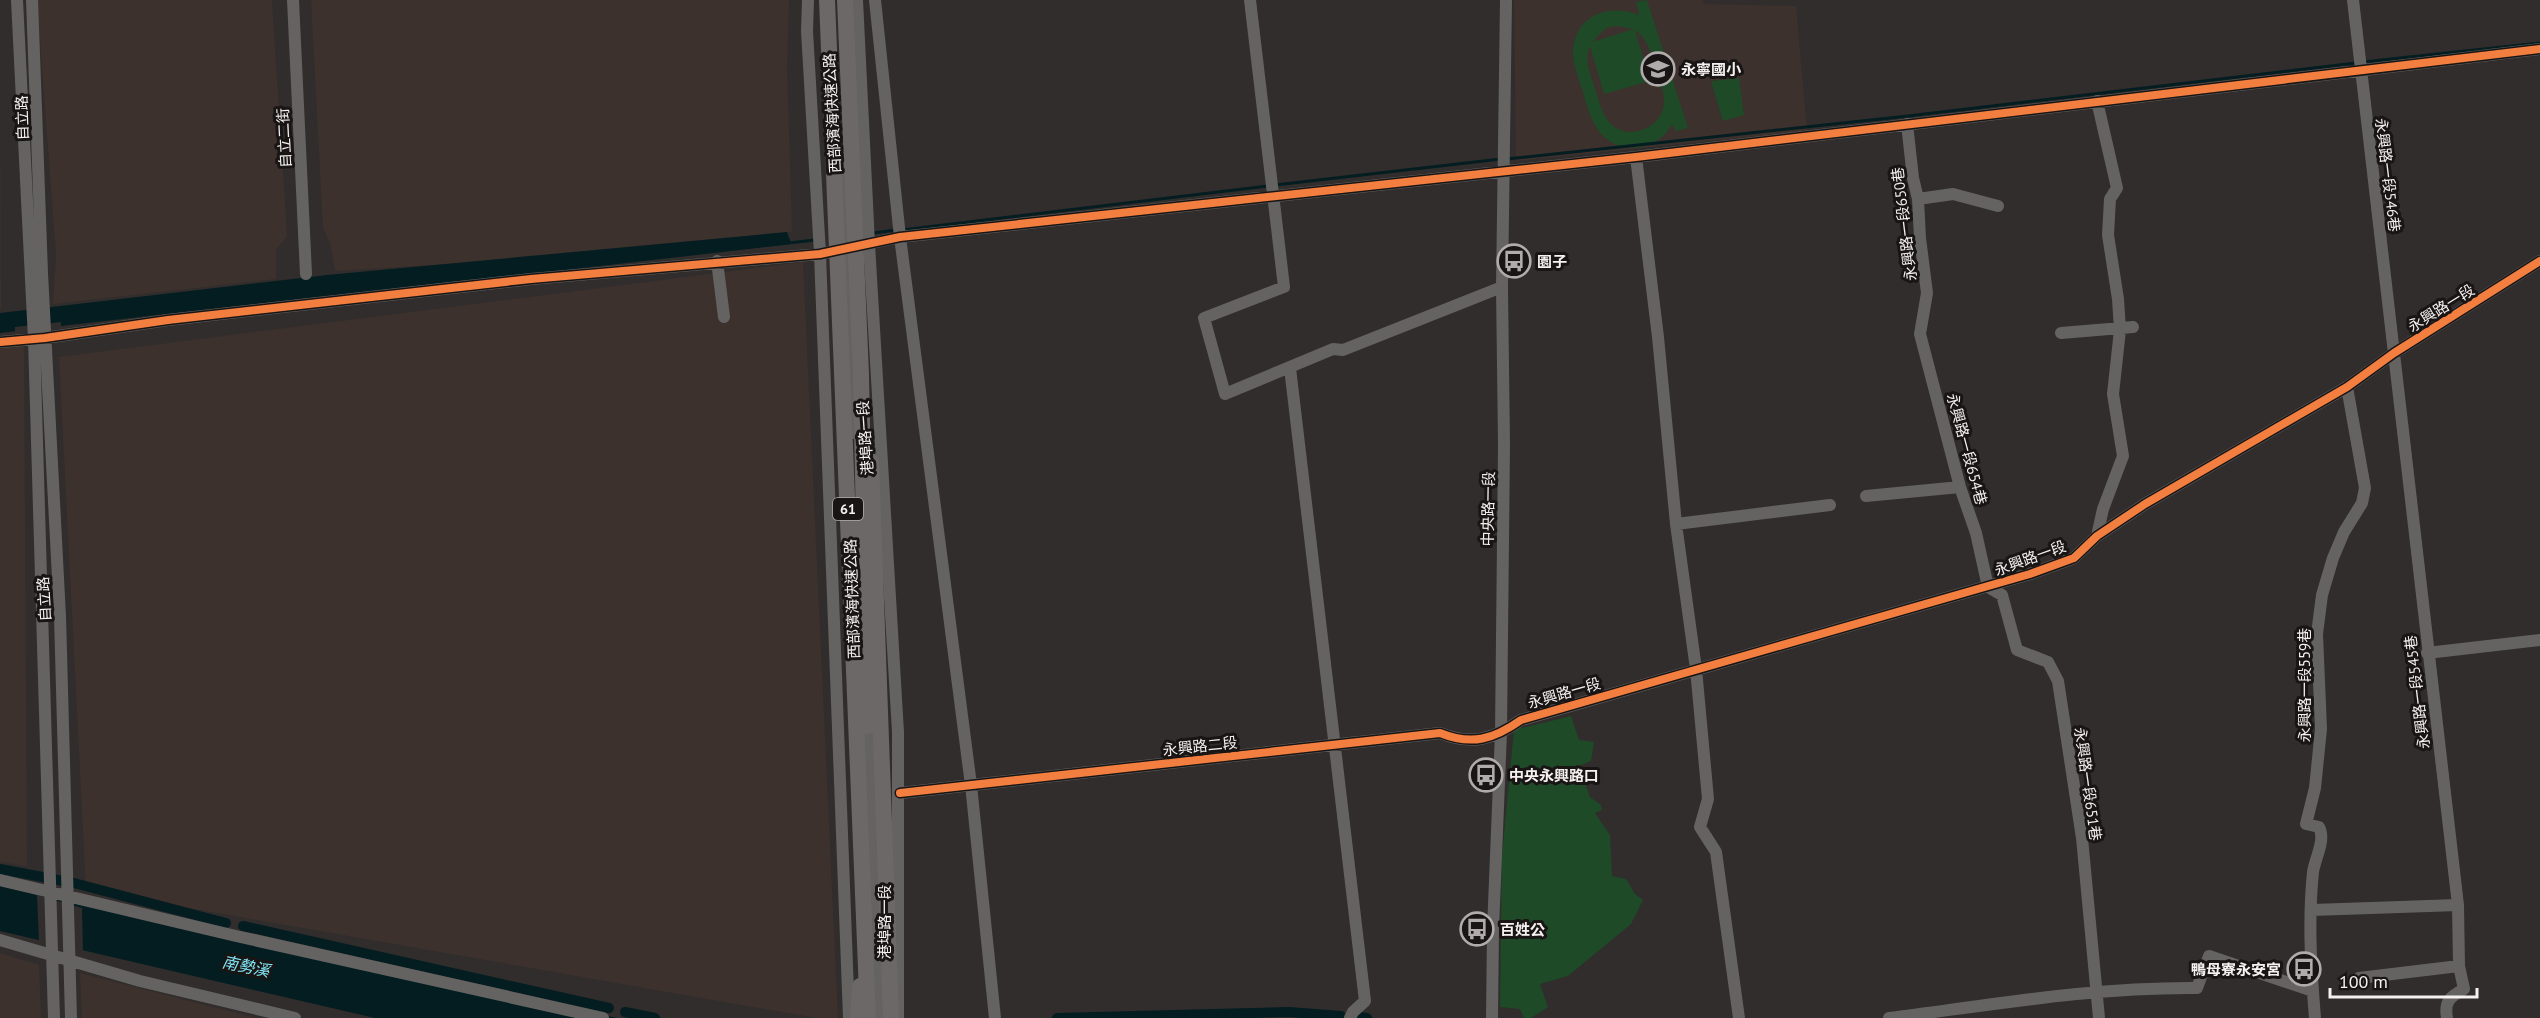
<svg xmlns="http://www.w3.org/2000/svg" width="2540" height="1018" font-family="'PT Sans','Noto Sans TC',sans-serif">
<rect width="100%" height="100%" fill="#302d2c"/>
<path fill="#3c312d" d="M37,0H272L287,236L276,250V279L53,304L56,255Z
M311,0H789L787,67L792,232L562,257L335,271L330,243L323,228Z
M1514,0H1703L1704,4L1796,6L1807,131L1516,161Z
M0,69L1,309H0Z
M803,262L838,1018H816L86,890L59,357Z
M24,345L27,866L0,862V348Z
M0,953L39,965L41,1018H0Z
M80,973L256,1018H82Z"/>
<path fill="#1e4a28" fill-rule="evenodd" d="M1647,0L1688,128L1676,131L1672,124C1666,136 1654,145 1640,147C1600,152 1590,119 1582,89C1578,76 1572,62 1573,49C1577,13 1611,4 1639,15L1636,2ZM1616,26L1633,29L1592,42L1606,28ZM1635,30C1647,38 1650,51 1655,65C1658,76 1664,89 1664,101C1664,127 1630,142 1611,124C1603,116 1600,105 1597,95C1593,80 1583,62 1590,46L1604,94L1650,81Z
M1739,78L1744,115L1723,121L1711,81Z
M1571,716L1579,740L1594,742L1591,761L1579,766L1590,797L1601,805L1602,810L1595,813L1610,835L1612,876L1626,879L1635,894L1643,900L1631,924L1568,976L1540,984L1548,1007L1531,1018H1524L1520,1009L1500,1007L1502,856L1514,730Z"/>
<path fill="#041d21" d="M787,232L791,243L0,333V313L327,275Z
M0,883L617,1018H375L0,931Z"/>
<path fill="#302d2c" d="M61,322V329L15,334V327Z
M37,895L82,908L83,952L39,942Z"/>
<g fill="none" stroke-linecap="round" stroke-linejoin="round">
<path stroke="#041d21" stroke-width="3" d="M2363,62L2540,43
M1507,159L1908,116L2356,63
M1275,185L1501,159
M902,230L1268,186
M873,233L896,230
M473,279L815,240"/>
<path stroke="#041d21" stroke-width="10" d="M0,869L74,883L226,923
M243,926L609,1008
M625,1012L655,1018
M1360,1017L1367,1018
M1057,1018L1289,1012L1341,1016"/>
<path stroke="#646362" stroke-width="12" d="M17,0L34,339L54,1018
M32,0L42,273L60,616L71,1018
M293,0L306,274
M808,0L807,31L820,254L849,1018
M857,0L869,244L898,732V1018
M875,0L900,237L971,785L995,1018
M1250,0L1284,287L1204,318L1225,394L1333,349L1343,350L1502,287
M2353,0L2458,905L2459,966L2464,989C2450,997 2444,1001 2447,1018
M2097,101L2117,188L2110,199L2108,235L2118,299L2120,330L2113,394L2123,456L2103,509L2097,536
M1907,124L1913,178L1918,199L1920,238L1927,293L1920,334L1960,487L1976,533L1988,587
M1636,157L1658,337L1676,524L1696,669L1708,799L1700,827L1716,852L1739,1018
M844,163L854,433
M1918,199L1953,194L1998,206
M717,261L724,317
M2061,333L2133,327
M0,342L45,338L168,320L531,279L820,254L900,237L1636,157L2540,49
M1290,368L1365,1001L1353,1012L1350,1018
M1866,496L1960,487
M1676,524L1830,505
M1988,587L2002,595L2017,650L2048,662L2058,681L2082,838L2099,1018
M2427,653L2540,640
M866,717L872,809L880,1018
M900,793L1440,733C1472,746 1494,739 1521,720L2030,574L2074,558L2097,536L2145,504L2347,387L2394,353L2540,261
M0,880L236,936L603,1018
M2312,910L2458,905
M0,940L140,981L295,1018
M2359,978L2459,966
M1492,1018L1493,929L1501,733L1504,445L1502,287L1506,0
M1889,1018C1991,1005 2094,987 2197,988L2209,956L2313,991
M2315,1018C2311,970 2308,920 2313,872C2315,858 2326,840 2319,827L2306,824L2315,788L2321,729L2317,634L2322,595L2333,558L2344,532L2362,503L2365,488L2347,387"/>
<path stroke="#6c6868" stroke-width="16" d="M871,461L891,1018
M858,1018L860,986"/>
<path stroke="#6c6868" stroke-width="16" d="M827,0L868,1018
M845,0L861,374L868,726"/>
<g stroke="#181514" stroke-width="11">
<path id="cycleway" d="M0,342L45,338L168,320L531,279L820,254L900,237L1636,157L2540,49
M900,793L1440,733C1472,746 1494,739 1521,720L2030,574L2074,558L2097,536L2145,504L2347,387L2394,353L2540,261"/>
</g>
<use href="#cycleway" stroke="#f27e40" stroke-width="8"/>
</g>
<defs>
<g id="school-ring" transform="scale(1.725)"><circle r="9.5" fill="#181514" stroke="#b1acab" stroke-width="1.5"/><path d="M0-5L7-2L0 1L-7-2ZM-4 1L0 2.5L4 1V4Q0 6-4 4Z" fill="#b1acab"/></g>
<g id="bus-ring" transform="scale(1.725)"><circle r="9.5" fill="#181514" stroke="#b1acab" stroke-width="1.5"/><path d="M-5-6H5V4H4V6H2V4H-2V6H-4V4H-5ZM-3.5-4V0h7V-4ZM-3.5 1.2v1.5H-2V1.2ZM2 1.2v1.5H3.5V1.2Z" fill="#b1acab"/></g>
</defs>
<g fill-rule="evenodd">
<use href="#school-ring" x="1658" y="69"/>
<use href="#bus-ring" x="1514" y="261"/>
<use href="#bus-ring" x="1486" y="775"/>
<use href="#bus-ring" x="1477" y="929"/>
<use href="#bus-ring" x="2304" y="969"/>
</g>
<g text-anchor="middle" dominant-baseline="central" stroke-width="6" stroke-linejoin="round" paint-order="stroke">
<rect fill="#181514" stroke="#b3afae" stroke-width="1.5" x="833" y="498" width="30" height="22" rx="4.5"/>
<g font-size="14" font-weight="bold" fill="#f6f1f0">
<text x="848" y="509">61</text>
</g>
<g font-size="15" font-weight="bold" fill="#f6f1f0" stroke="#181514" text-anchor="start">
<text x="1681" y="69">永寧國小</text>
<text x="1537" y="261">園子</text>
<text x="1509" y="775">中央永興路口</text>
<text x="1500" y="929">百姓公</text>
<text x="2281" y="969" text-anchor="end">鴨母寮永安宮</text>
</g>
<g font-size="15" fill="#f6f1f0" stroke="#181514">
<text transform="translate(832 113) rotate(-93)">西部濱海快速公路</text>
<text transform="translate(22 118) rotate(-92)">自立路</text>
<text transform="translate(284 138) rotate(-93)">自立二街</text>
<text transform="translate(2388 175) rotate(83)">永興路一段546巷</text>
<text transform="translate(1904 224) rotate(-97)">永興路一段650巷</text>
<text transform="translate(2441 308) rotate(-32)">永興路一段</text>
<text transform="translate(865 438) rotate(-94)">港埠路一段</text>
<text transform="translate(1967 449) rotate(75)">永興路一段654巷</text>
<text transform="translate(1488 509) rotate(-89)">中央路一段</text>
<text transform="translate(2030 558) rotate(-20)">永興路一段</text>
<text transform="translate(44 599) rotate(-93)">自立路</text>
<text transform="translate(852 599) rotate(-92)">西部濱海快速公路</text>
<text transform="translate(2304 685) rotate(-90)">永興路一段559巷</text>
<text transform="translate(2417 692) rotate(-97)">永興路一段545巷</text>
<text transform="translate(1564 693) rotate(-16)">永興路一段</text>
<text transform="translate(1200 746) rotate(-6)">永興路二段</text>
<text transform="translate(2088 784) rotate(82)">永興路一段651巷</text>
<text transform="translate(884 922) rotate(-90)">港埠路一段</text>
</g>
<g font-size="16" font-style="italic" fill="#81e7f9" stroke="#181514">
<text transform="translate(246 966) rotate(12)">南勢溪</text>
</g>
</g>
<path d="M2330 988v9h147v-9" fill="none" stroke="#f6f1f0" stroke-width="3"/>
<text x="2339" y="988" font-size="18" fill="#f6f1f0" stroke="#181514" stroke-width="4.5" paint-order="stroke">100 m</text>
</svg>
